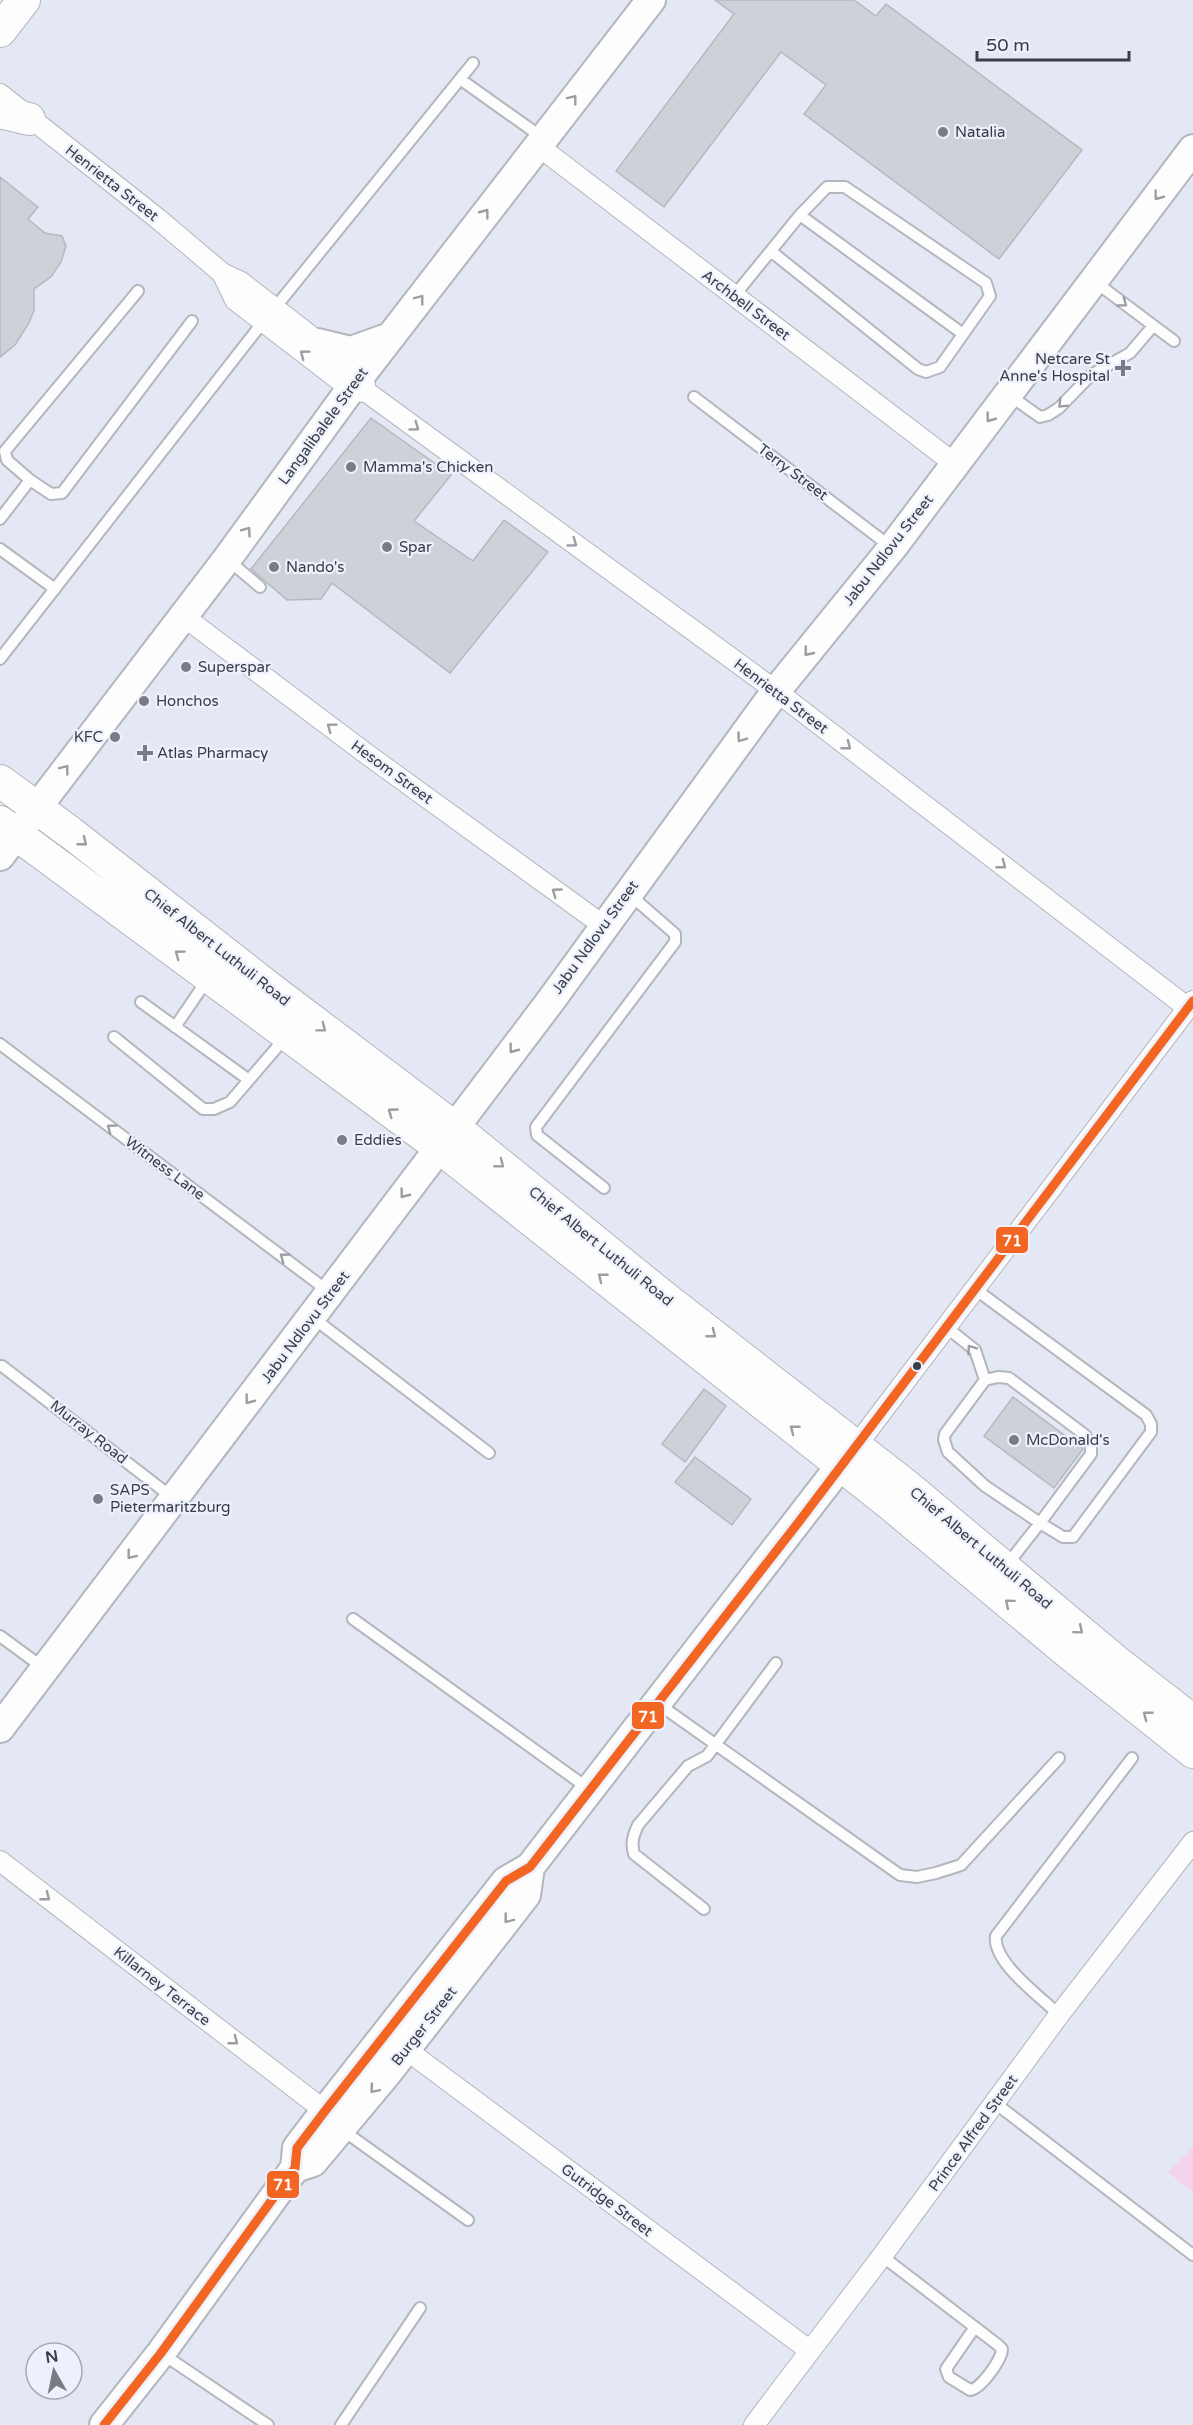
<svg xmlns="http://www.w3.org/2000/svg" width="1193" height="2425" font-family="'Varela Round',sans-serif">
<rect width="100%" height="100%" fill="#f0f2f8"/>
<path fill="#e4e8f5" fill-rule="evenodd" d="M0,0H1193V2425H0ZM36,2353H72V2389H36Z"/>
<path fill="#f4d4ed" d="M1193,2147V2193L1168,2172Z"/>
<path fill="#ccd2d8" stroke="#b4b9bf" stroke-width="1.5" d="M715,0H854L876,16L886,4L1082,150L999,259L804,114L826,85L781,52L664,207L616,171L734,14Z
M0,177L38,207L28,219L45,233L62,236L66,246L61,262L51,277L34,289V310L29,323L15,345L0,357Z
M371,418L451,475L414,521L473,561L504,520L548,552L450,673L332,583L321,599L287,600L251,569Z
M704,1389L726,1406L685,1462L662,1444Z
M1013,1397L1083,1449L1054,1488L984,1436Z
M695,1457L751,1499L732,1525L675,1482Z"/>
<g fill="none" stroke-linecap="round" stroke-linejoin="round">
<g stroke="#b4b6be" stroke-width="14">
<path id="lane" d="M460,79L543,138
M800,215L963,334
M1094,281L1174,341
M734,296L800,215L827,187H845L986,283L990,296L940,367L926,372L918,369L772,252
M274,309L473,63
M1009,395L1040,417L1048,415L1059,408L1091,375L1130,353L1153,326
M694,397L891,547
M30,480L51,494L62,493L192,321
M0,519L30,480L7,460L5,451L138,291
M0,549L55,589
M227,559L260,587
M0,659L263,322
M141,1002L249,1080
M175,1027L207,980
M114,1037L203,1109H214L230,1102L285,1038
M0,1044L328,1291
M604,1188L537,1135L536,1127L675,942V934L629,894
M975,1289L1146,1415L1151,1424V1432L1073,1537H1063L1040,1523L1006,1566
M312,1317L489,1453
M946,1327L975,1350L985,1380
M2,1366L173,1498
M998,1377L1009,1378L1085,1435L1091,1445V1454L1040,1523L985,1486L948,1452L944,1440L945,1434L985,1380Z
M353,1619L589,1789
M0,1636L45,1669
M657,1703L900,1875L917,1877L936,1873L961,1865L1059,1758
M704,1909L634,1854C631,1843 633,1836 638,1825L688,1766L707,1756L776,1663
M1059,2015C1041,1997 992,1962 996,1936L1132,1758
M995,2103L1193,2255
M341,2129L468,2220
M882,2256L998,2345L1002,2349C1002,2359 981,2389 970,2390L949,2377L946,2369L975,2327
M161,2353L268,2425
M341,2425L420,2308"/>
</g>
<g stroke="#b4b6be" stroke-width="22">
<path id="street" d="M0,94L157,218L222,273L241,282L361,375L365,385
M537,145L955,464
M222,273L235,300L351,389L368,393L776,691L1188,1008
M183,616L368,755L604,926
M856,1446L1193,1001
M0,1861L325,2111
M396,2042L809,2350
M754,2425L882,2256L1059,2015L1193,1842"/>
</g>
<g stroke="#b4b6be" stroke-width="32">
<path id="secondary" d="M318,343L351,351L390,337
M0,856L227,559L361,375L651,0
M0,1728L549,1003L776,691L892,548L1193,149
M295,2168L313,2162L389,2071L526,1895L530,1867
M104,2425L161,2353L295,2168L297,2148L325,2111L506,1881L530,1867L854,1448"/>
</g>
<g stroke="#b4b6be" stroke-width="34">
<path id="primary" d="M0,31L24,0
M0,112L29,119
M0,781L71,833L276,993L455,1128L665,1298L908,1487L1118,1663L1193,1721
M0,822L439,1147L890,1504L1070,1654L1193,1752"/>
</g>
<use href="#lane" stroke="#fdfdfe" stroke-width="10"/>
<use href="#street" stroke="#fdfdfe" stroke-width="20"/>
<use href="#secondary" stroke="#fdfdfe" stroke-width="28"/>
<use href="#primary" stroke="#fdfdfe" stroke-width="32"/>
<g stroke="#edf1fc" stroke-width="14">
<path id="bus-1" d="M104,2425L161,2353L295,2168L297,2148L325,2111L506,1881L530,1867L798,1523L1193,1001"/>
</g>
<use href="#bus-1" stroke="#f26522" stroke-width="9"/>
</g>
<defs><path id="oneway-chevron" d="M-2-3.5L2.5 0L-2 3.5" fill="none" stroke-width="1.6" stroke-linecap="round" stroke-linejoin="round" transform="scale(1.5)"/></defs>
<g stroke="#9b9da2">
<use href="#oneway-chevron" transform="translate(573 99) rotate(-52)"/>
<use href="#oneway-chevron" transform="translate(1158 196) rotate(127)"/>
<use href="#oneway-chevron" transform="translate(485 213) rotate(-53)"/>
<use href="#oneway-chevron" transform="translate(420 299) rotate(-52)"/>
<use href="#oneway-chevron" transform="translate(1123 303) rotate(37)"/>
<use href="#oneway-chevron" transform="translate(304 354) rotate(-143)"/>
<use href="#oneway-chevron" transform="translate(1062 404) rotate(135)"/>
<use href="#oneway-chevron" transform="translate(990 418) rotate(127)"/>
<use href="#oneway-chevron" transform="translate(415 427) rotate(36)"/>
<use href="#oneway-chevron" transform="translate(247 531) rotate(-54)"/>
<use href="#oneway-chevron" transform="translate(573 543) rotate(36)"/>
<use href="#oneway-chevron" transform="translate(808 652) rotate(129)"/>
<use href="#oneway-chevron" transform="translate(331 727) rotate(-143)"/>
<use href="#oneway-chevron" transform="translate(741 738) rotate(126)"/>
<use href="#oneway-chevron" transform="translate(847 746) rotate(38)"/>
<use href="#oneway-chevron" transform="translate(65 769) rotate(-52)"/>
<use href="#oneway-chevron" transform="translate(83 842) rotate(38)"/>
<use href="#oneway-chevron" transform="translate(1002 865) rotate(38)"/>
<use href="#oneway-chevron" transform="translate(556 892) rotate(-144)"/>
<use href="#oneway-chevron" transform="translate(179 954) rotate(-143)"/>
<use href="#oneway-chevron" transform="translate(322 1028) rotate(37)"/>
<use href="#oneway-chevron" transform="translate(513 1049) rotate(127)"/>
<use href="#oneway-chevron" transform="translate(392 1112) rotate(-144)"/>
<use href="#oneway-chevron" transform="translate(111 1128) rotate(-143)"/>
<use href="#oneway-chevron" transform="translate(500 1164) rotate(39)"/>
<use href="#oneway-chevron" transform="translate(404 1194) rotate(127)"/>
<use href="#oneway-chevron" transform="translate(284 1257) rotate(-143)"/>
<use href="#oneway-chevron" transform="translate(602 1277) rotate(-141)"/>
<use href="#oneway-chevron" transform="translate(712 1334) rotate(38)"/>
<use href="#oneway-chevron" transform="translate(971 1349) rotate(-126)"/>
<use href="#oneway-chevron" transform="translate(249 1400) rotate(127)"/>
<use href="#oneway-chevron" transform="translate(794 1429) rotate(-142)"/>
<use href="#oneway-chevron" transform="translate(131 1555) rotate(128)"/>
<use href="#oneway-chevron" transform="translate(1009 1603) rotate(-140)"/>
<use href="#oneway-chevron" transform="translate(1079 1630) rotate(40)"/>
<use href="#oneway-chevron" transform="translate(1147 1715) rotate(-142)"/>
<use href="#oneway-chevron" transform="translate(46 1897) rotate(38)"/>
<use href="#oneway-chevron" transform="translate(508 1919) rotate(128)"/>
<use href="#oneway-chevron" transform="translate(234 2041) rotate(38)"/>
<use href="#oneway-chevron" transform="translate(374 2089) rotate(130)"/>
</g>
<g fill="#797c85" stroke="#edf1fc" stroke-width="2">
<circle cx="943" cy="132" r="6"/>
<path d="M1120 359h6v6h6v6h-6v6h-6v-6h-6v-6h6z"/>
<circle cx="351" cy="467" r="6"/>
<circle cx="387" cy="547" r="6"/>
<circle cx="274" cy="567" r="6"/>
<circle cx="186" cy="667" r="6"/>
<circle cx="144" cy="701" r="6"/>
<circle cx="115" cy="737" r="6"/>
<path d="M142 744h6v6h6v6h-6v6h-6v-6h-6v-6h6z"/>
<circle cx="342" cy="1140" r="6"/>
<circle cx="1014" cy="1440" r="6"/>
<circle cx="98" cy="1499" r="6"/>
</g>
<circle fill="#393d47" stroke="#edf1fc" stroke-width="2" cx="917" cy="1366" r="5"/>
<g text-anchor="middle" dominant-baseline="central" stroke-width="4.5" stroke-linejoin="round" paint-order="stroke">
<g font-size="15" fill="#393d47" stroke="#edf1fc" text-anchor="start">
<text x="955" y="132">Natalia</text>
<text x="1110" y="359" text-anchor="end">Netcare St<tspan x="1110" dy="17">Anne's Hospital</tspan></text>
<text x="363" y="467">Mamma's Chicken</text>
<text x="399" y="547">Spar</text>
<text x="286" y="567">Nando's</text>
<text x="198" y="667">Superspar</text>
<text x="156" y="701">Honchos</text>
<text x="103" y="737" text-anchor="end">KFC</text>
<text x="157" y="753">Atlas Pharmacy</text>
<text x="354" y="1140">Eddies</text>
<text x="1026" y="1440">McDonald's</text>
<text x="110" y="1490">SAPS<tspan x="110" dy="17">Pietermaritzburg</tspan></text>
</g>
<g font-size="15" fill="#393d47" stroke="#edf1fc">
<text transform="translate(112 183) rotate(38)">Henrietta Street</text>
<text transform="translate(746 305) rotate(37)">Archbell Street</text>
<text transform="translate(323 426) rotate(-54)">Langalibalele Street</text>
<text transform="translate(793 472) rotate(37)">Terry Street</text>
<text transform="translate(888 550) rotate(-52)">Jabu Ndlovu Street</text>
<text transform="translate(781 696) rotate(37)">Henrietta Street</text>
<text transform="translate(392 772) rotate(36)">Hesom Street</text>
<text transform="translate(595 937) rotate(-54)">Jabu Ndlovu Street</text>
<text transform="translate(217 947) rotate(38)">Chief Albert Luthuli Road</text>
<text transform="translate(165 1168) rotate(37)">Witness Lane</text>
<text transform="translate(601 1246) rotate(39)">Chief Albert Luthuli Road</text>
<text transform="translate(305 1327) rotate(-53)">Jabu Ndlovu Street</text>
<text transform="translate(89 1432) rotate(38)">Murray Road</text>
<text transform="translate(981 1548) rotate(40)">Chief Albert Luthuli Road</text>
<text transform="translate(162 1986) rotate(38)">Killarney Terrace</text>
<text transform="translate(424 2026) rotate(-52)">Burger Street</text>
<text transform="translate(973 2133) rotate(-54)">Prince Alfred Street</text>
<text transform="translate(607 2200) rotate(37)">Gutridge Street</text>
</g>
</g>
<g stroke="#edf1fc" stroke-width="2">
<rect x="995" y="1226" width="34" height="28" rx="6" fill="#f26522"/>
<rect x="631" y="1701" width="34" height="29" rx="6" fill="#f26522"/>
<rect x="266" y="2170" width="34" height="29" rx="6" fill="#f26522"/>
</g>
<g font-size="16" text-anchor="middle" font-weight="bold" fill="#fff">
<text x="1012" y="1246">71</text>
<text x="648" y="1722">71</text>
<text x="283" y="2190">71</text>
</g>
<g transform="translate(54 2371) rotate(351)"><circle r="28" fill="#edf1fc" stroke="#a5a9b4" stroke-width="1.5"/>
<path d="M0-4.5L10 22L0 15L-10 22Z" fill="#797c85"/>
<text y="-9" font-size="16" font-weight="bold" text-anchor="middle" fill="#393d47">N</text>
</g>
<path d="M977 51v9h152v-9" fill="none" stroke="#393d47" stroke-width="3"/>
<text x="986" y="51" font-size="18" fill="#393d47" stroke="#edf1fc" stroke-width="4.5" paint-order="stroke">50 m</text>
</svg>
